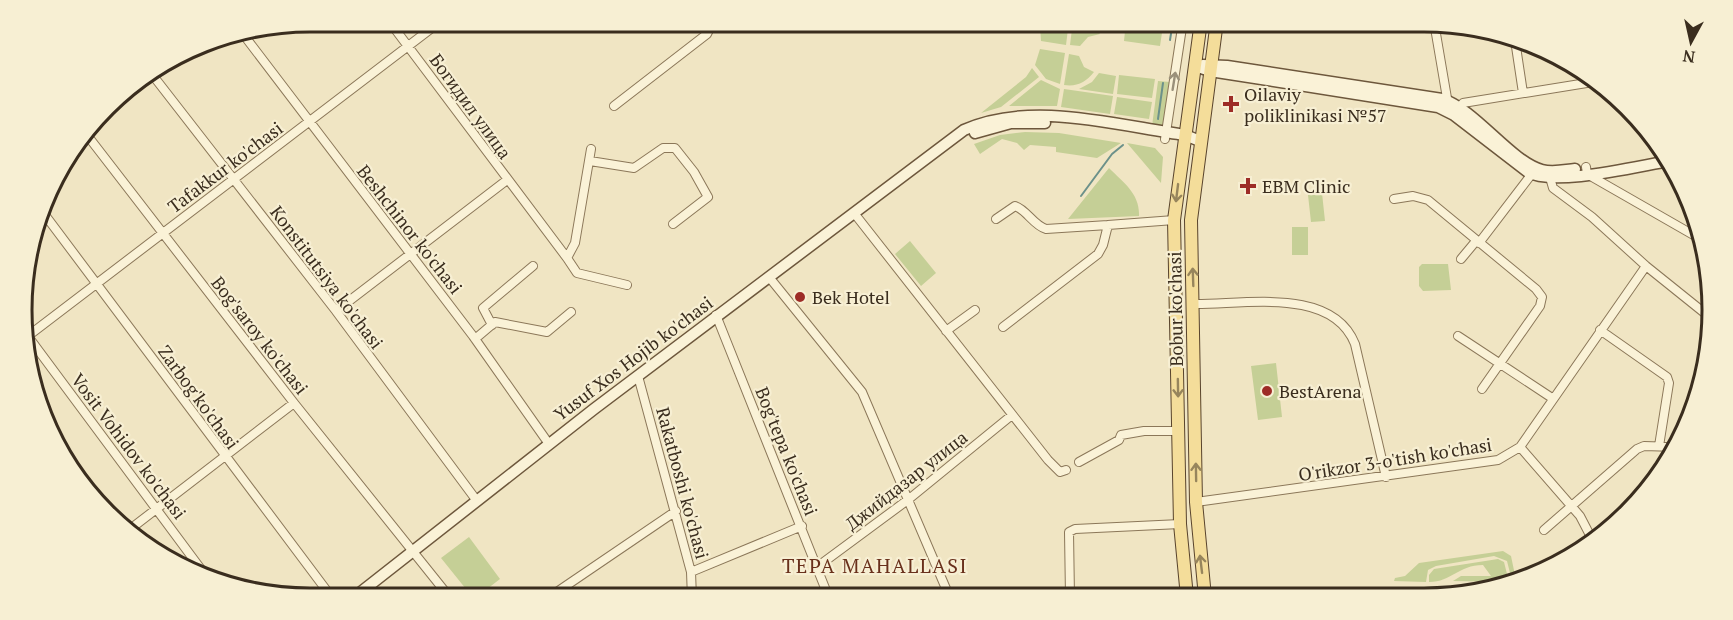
<svg xmlns="http://www.w3.org/2000/svg" width="1733" height="620" font-family="'PT Serif',serif">
<rect width="100%" height="100%" fill="#f0e5c3"/>
<path fill="#c5cf96" d="M1046,21H1069L1066,45L1041,41L1040,26Z
M1073,21H1090L1100,34L1088,37L1080,46L1070,45Z
M1126,21L1163,26L1160,46L1124,41Z
M1040,49L1065,53L1060,84L1046,79L1035,65Z
M1069,54L1079,56L1084,67L1094,72C1086,82 1077,87 1064,85Z
M1032,68L1039,77L1001,107L981,113L1026,77Z
M1099,73L1116,76L1113,94L1079,89L1092,82Z
M1119,75L1155,79L1152,98L1117,94Z
M1041,80L1060,89L1057,106H1009Z
M1158,81L1170,82L1164,124L1160,127L1152,126Z
M1064,89L1113,96L1110,114L1061,107Z
M1117,97L1152,102L1149,119L1114,114Z
M1025,132L1059,133L1121,143L1097,158L1056,152V147L1030,145L1024,150L1017,143L1002,139L980,154L974,144L1000,135Z
M1127,143L1155,148L1163,157L1161,183Z
M1109,168C1124,183 1140,194 1139,216L1068,219Z
M1322,193L1325,221L1311,222L1308,195Z
M1292,227H1308V255H1292Z
M910,241L936,273L921,286L895,254Z
M1422,264H1448L1451,290L1423,291L1419,286V267Z
M1276,363L1282,417L1258,420L1251,366Z
M469,537L500,579L474,599L441,558Z
M1503,551L1511,556L1516,580L1512,581L1507,561L1494,556L1436,566L1428,570L1426,582L1394,581L1395,578L1405,576L1419,563Z
M1498,559L1504,562L1509,582L1453,581L1461,576H1491L1483,565C1458,565 1452,582 1429,582V575L1434,569Z"/>
<g fill="none" stroke-linecap="round" stroke-linejoin="round">
<path stroke="#6c918a" stroke-width="2" d="M1170,40L1173,21
M1158,119L1163,83
M1081,196L1112,154L1123,145"/>
<g stroke="#8b7759" stroke-width="10">
<path id="minor" d="M389,21L567,258
M1434,22L1448,104
M243,34L473,336L549,444
M1515,40L1523,93
M151,73L336,311L477,501
M614,106L707,34L710,28L709,21
M1457,111L1463,103L1599,81
M87,135L294,403L451,599
M1165,139L1183,21
M591,149L575,243L567,258L577,273L627,285
M590,161L634,168L663,148H675L694,172L708,197L673,224
M1586,167L1587,174L1697,237
M1549,174L1553,188L1592,217L1646,266L1707,315
M1394,199L1413,196L1428,200L1536,289L1542,297L1540,306L1482,389
M42,211L333,599
M854,213L1048,460L1060,472L1066,470
M996,219L1015,206C1027,210 1033,225 1046,229L1108,225
M1479,243L1534,171
M1461,259L1476,241
M769,277L862,392L950,598
M1193,304C1243,305 1332,286 1355,344L1386,477
M336,311L507,180
M716,315L829,598
M492,325L483,308L533,266
M1003,327L1098,254L1103,245L1108,225L1174,220
M1600,330L1667,377L1669,383L1659,446
M946,331L975,310
M27,335L206,576
M28,336L441,21
M1458,336L1552,398
M475,339L495,322L547,332L571,312
M638,376L691,572L692,598
M1520,447L1580,516L1593,541
M1079,462L1119,440L1121,435L1144,431H1179
M1196,502L1498,460L1520,447L1646,266
M129,530L294,403
M1544,530L1637,449L1644,446L1676,447
M817,567L909,499L1012,415
M691,572L802,526
M1070,597L1069,532L1075,529L1180,524
M548,598L676,511"/>
</g>
<g stroke="#6d573c" stroke-width="13">
<path id="secondary" d="M1203,65L1227,66L1442,99C1475,109 1511,162 1542,170C1553,173 1564,170 1575,169
M1195,66L1210,71L1438,107L1454,115L1528,172C1553,187 1638,166 1669,161
M975,133L1011,123H1045
M352,599L594,409L964,130C1031,100 1115,125 1185,135L1200,141"/>
</g>
<g stroke="#59442d" stroke-width="14">
<path id="primary" d="M1187,597L1180,524L1174,220L1201,21
M1205,597L1196,502L1191,220L1217,21"/>
</g>
<use href="#minor" stroke="#faf2d7" stroke-width="8"/>
<use href="#secondary" stroke="#faf2d7" stroke-width="10"/>
<use href="#primary" stroke="#f4dd9a" stroke-width="12"/>
</g>
<defs><path id="oneway-shaft" d="M-6 0H5M1.5-3L5.5 0L1.5 3" fill="none" stroke-width="1.6" stroke-linecap="round" stroke-linejoin="round" transform="scale(1.5)"/></defs>
<use stroke="#9a907a" href="#oneway-shaft" transform="translate(1174 81) rotate(-81)"/>
<g stroke="#97855c">
<use href="#oneway-shaft" transform="translate(1177 193) rotate(97)"/>
<use href="#oneway-shaft" transform="translate(1193 277) rotate(-92)"/>
<use href="#oneway-shaft" transform="translate(1178 388) rotate(89)"/>
<use href="#oneway-shaft" transform="translate(1196 472) rotate(-91)"/>
<use href="#oneway-shaft" transform="translate(1201 564) rotate(-97)"/>
</g>
<g fill="#9d2c26" stroke="#f7efd3" stroke-width="2">
<path d="M1228 95h6v6h6v6h-6v6h-6v-6h-6v-6h6z"/>
<path d="M1245 177h6v6h6v6h-6v6h-6v-6h-6v-6h6z"/>
<circle cx="800" cy="297" r="6"/>
<circle cx="1267" cy="391" r="6"/>
</g>
<g text-anchor="middle" dominant-baseline="central" stroke-width="4.5" stroke-linejoin="round" paint-order="stroke">
<g font-size="18" fill="#3a2d1e" stroke="#f7efd3" text-anchor="start">
<text x="1244" y="94">Oilaviy<tspan x="1244" dy="21">poliklinikasi №57</tspan></text>
<text x="1262" y="186">EBM Clinic</text>
<text x="812" y="297">Bek Hotel</text>
<text x="1279" y="391">BestArena</text>
</g>
<g font-size="18" fill="#3a2d1e" stroke="#f7efd3">
<text transform="translate(471 106) rotate(54)">Богидил улица</text>
<text transform="translate(225 167) rotate(-37)">Tafakkur ko'chasi</text>
<text transform="translate(410 229) rotate(52)">Beshchinor ko'chasi</text>
<text transform="translate(327 277) rotate(53)">Konstitutsiya ko'chasi</text>
<text transform="translate(1175 309) rotate(-91)">Bobur ko'chasi</text>
<text transform="translate(260 335) rotate(52)">Bog'saroy ko'chasi</text>
<text transform="translate(633 358) rotate(-37)">Yusuf Xos Hojib ko'chasi</text>
<text transform="translate(199 397) rotate(54)">Zarbog'ko'chasi</text>
<text transform="translate(129 446) rotate(53)">Vosit Vohidov ko'chasi</text>
<text transform="translate(787 451) rotate(68)">Bog'tepa ko'chasi</text>
<text transform="translate(1395 459) rotate(-9)">O'rikzor 3-o'tish ko'chasi</text>
<text transform="translate(906 480) rotate(-38)">Джийдазар улица</text>
<text transform="translate(683 483) rotate(75)">Rakatboshi ko'chasi</text>
</g>
<g font-size="20" letter-spacing="1.5" fill="#69301b" stroke="#f7efd3">
<text x="875" y="565">TEPA MAHALLASI</text>
</g>
</g>
<path d="M0 0H1733V620H0ZM310 32H1424A278 278 0 0 1 1702 310V310A278 278 0 0 1 1424 588H310A278 278 0 0 1 32 310V310A278 278 0 0 1 310 32Z" fill="#f7efd3" fill-rule="evenodd"/>
<path fill="none" stroke="#3a2d1e" stroke-width="3" d="M310 32H1424A278 278 0 0 1 1702 310V310A278 278 0 0 1 1424 588H310A278 278 0 0 1 32 310V310A278 278 0 0 1 310 32Z"/>
<g transform="translate(1691 42) rotate(188)" stroke="#f7efd3" stroke-width="4.5" paint-order="stroke">
<path d="M0-4.5L10 22L0 15L-10 22Z" fill="#3a2d1e"/>
<text y="-9" font-size="16" font-weight="bold" text-anchor="middle" fill="#3a2d1e">N</text>
</g>
</svg>
